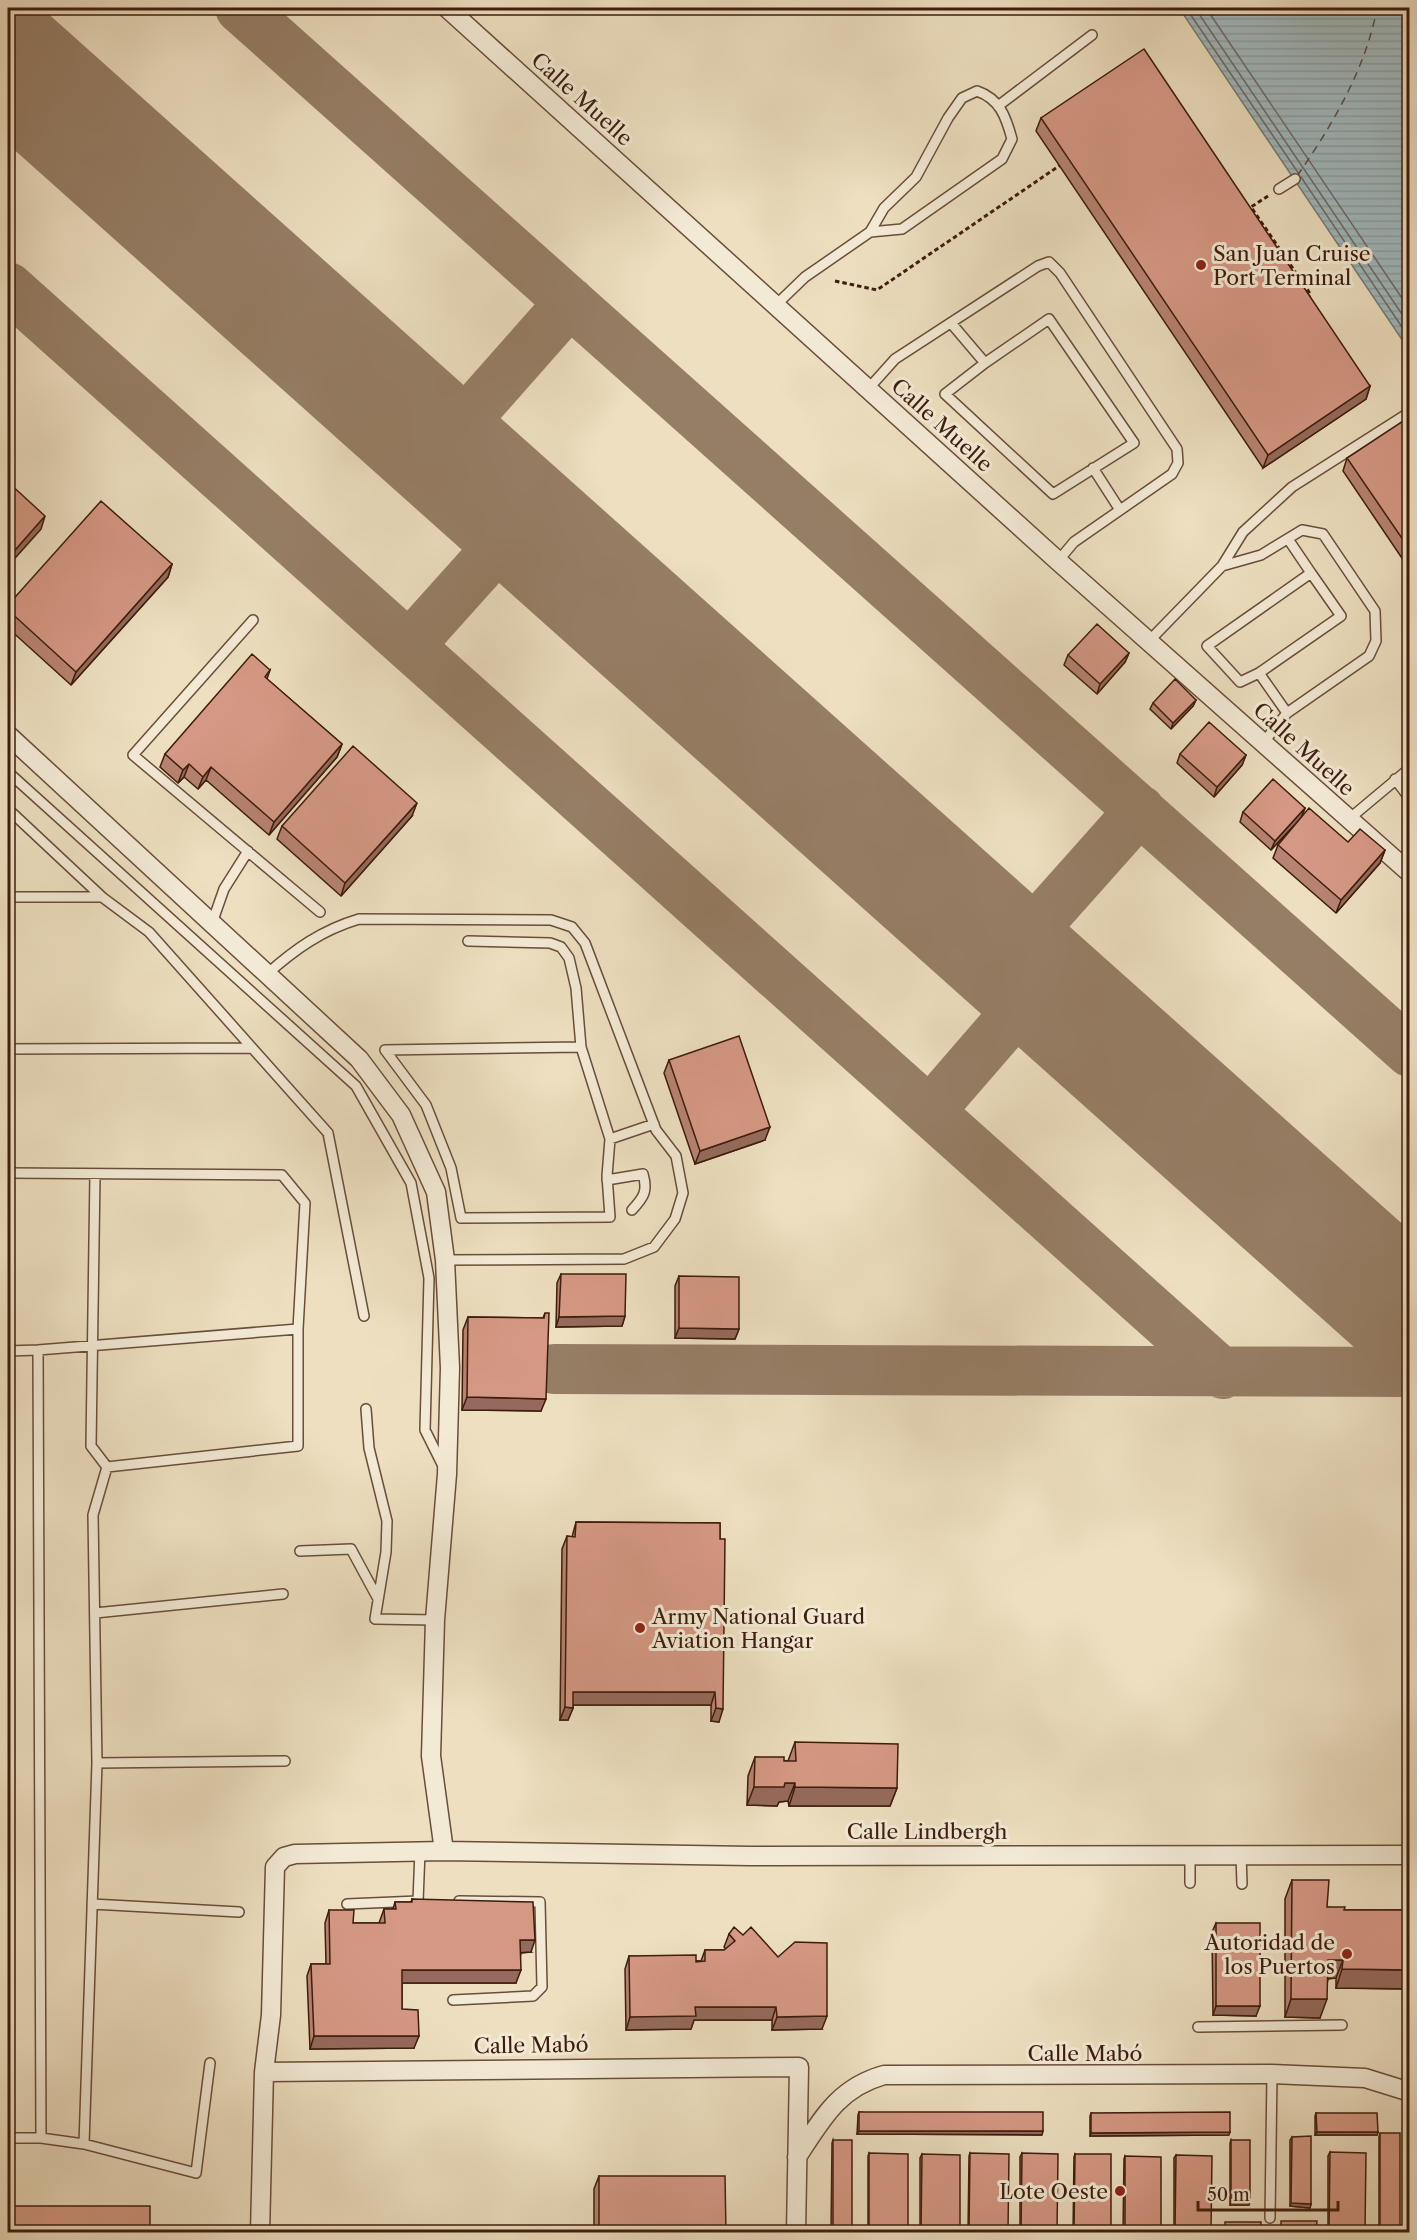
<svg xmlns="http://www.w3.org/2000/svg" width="1417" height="2240" font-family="'Libre Caslon Text',serif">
<defs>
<pattern id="water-rules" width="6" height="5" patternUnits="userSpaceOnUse" patternTransform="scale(1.5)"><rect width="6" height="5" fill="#a0b9be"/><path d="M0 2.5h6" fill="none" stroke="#8b9ea2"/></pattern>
</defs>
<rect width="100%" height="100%" fill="#eddfc0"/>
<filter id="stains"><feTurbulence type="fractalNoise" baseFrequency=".00333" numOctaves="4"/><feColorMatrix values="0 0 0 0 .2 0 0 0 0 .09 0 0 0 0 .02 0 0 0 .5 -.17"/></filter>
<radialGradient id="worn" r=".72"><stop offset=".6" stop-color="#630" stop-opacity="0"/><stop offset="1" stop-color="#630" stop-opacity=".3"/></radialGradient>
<path fill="url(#water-rules)" stroke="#797a77" stroke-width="1.5" d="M1179,8H1409V350Z"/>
<path fill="#eddfc0" d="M1176,8H1178L1408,353L1407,352Z"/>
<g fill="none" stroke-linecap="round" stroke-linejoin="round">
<path stroke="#6f6a66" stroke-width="1.5" d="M1186,8L1299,174
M1195,8L1410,326
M1206,8L1410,310
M1301,177L1410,339"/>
<path stroke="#5b4b42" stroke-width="1.5" stroke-dasharray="8 6" stroke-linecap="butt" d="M1297,176C1332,126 1366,68 1377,8"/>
<path stroke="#967e66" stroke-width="50" d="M240,8L1410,1052
M8,287L1223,1374
M441,448L570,302
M409,646L522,520
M1010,956L1140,810
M930,1111L1040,984
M554,1369L1410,1372"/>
<path stroke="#967e66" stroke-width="124" d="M8,61L1410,1314"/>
<g stroke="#6a4d3a" stroke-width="12">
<path id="lane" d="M998,106L1092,35
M1279,189L1295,179
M776,305L805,277L870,232L884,208L916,177L948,118L962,98L977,91C1000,99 1006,117 1012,139L1002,159L902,229L870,232
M951,323L985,363L945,394L1053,494L1134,443L1049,319L985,363
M869,388L895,359L1038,266L1049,262L1060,273L1177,449L1178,463L1172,474L1074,542L1058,561
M1093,468L1120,510
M1288,539L1311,573
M1222,566L1243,532L1292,487L1410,412
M253,620L133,755L320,912
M1149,641L1222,566L1261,555L1302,530L1323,534L1375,611L1376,641L1369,656L1287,713L1263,743
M1259,673L1240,682L1207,646L1311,573L1341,616L1259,673L1287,713
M8,772L356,1086L411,1183L429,1278L425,1430L443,1466
M1395,779L1410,799
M8,809L102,897L149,932L328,1133L364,1316
M1349,819L1410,768
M8,897H102
M212,923L224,889L248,851
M468,941L550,943L561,947L569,958L576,988L581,1047L610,1139L654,1124
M266,975C295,949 322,930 359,919L551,920L572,927L585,943L656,1130L676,1156L683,1193L675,1219L654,1247L624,1259L445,1260
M8,1049L252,1048
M385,1050L426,1105L451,1168L461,1218L610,1217L607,1176L610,1139
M385,1050L581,1047
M8,1173L282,1175L305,1203L298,1329L38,1350L8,1351
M95,1174L91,1446L107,1467L298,1446V1329
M607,1180L643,1174C648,1191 644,1197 632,1210
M38,1350L41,2138
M366,1409L369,1448L387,1521L386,1552L375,1619L435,1620
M107,1467L93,1515L97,1763L285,1761
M300,1551L351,1549L377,1597
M95,1613L283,1594
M1190,1853V1883
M1241,1854L1242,1884
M92,1904L239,1912
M347,1904L418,1901L420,1851
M453,2000L533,1996L542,1987L540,1902L459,1901
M1198,2027L1342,2025
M8,2138H41L84,2144L97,1763
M84,2144L196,2173L210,2063
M1270,2218L1272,2074"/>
</g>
<g stroke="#6a4d3a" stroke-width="21">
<path id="street" d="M447,8L1058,561L1410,873
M8,735L359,1059L401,1115L436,1192L445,1260L450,1368L447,1474L435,1620L431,1756L444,1851
M264,2072L799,2067L796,2232
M797,2157C822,2119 838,2088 884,2075L1272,2074L1365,2078L1410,2092
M260,2232L264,2072L271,2015L275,1867L284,1857L295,1854L444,1851L750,1856L1410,1855"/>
</g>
<path stroke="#3e1c0d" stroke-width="3" stroke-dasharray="4.5 3" stroke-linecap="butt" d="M1268,196L1251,207L1311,295L1307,298
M835,281L877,290L1062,164"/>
<use href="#lane" stroke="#f3ead6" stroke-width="9"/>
<use href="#street" stroke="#f3ead6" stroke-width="18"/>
</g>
<path fill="#b78372" stroke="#3e1c0d" stroke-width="1.5" d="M1041,118L1370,386L1366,399L1263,468L1036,131Z
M1410,431V570L1343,471L1347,458Z
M172,564L168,577L71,685L8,628V605Z
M1129,653L1125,662L1097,694L1064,665L1068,655Z
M270,670L267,679L342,744L337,757L269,835L206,780L198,789L184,777L178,783L160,767L165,754Z
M1196,700L1193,706L1171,729L1150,709L1153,703Z
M1180,754L1246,755L1242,765L1214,797L1177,763Z
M1305,808L1301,818L1271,850L1240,822L1243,812Z
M412,816L341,896L277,839L282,826Z
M1348,842L1385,850L1380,863L1336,913L1273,858L1278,845Z
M669,1060L765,1140L695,1164L664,1073Z
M561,1274L625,1316L622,1326L556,1327L557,1283Z
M679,1276L739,1329L735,1339L675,1338V1286Z
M545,1313L541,1411L462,1410L463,1330L468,1317L543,1318Z
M576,1522L720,1523L719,1722L711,1721V1705H573V1708L568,1720H560L562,1549L567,1536L572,1537Z
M795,1742L897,1788L890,1806H789L788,1801L779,1802L777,1806L747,1805L748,1776L755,1757L788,1761Z
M1292,1880L1327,1907L1344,1910H1410V1989L1336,1988V1978L1328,1979L1320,2018L1285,2017V1899Z
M412,1899L531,1952L521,1953L516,1983H402V2009L414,2048L310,2049L307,1976L311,1964H326L325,1923L329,1910L353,1923H379L384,1909H393L395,1902H411Z
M1216,1923L1256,2016L1213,2015L1212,1932Z
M729,1934L822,2029L772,2030V2020H694L691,2029L626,2030L625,1969L629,1956L701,1961L705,1950H724L726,1949L724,1947Z
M859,2112L1042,2135L857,2134L858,2115Z
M1091,2113L1229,2135L1090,2136V2116Z
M1316,2113L1378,2132L1377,2135H1315V2116Z
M1380,2133L1400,2232H1379V2137Z
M1292,2137L1311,2204L1310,2208L1290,2206V2140Z
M833,2140L852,2232H831L832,2143Z
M1231,2140L1250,2202L1249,2205H1230V2143Z
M1330,2152L1365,2232H1328V2156Z
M869,2153L908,2232H868V2156Z
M970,2153L1008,2232H968L969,2156Z
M1022,2153L1057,2232H1020V2157Z
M922,2154L960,2232H920V2158Z
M1075,2154L1111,2232H1073L1074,2157Z
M1176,2155L1211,2232H1174V2158Z
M1125,2156L1161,2232H1123L1124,2159Z
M599,2176L726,2232H594V2189Z"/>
<path fill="#956a5c" stroke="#3e1c0d" stroke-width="1.5" d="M1370,386L1366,399L1263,468L1268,455Z
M45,516L41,529L8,566V558Z
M172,564L168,577L71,685L76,672Z
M1129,653L1125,662L1097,694L1100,684Z
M1196,700L1193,706L1171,729L1173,723Z
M342,744L337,757L269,835L274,822Z
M1246,755L1242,765L1214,797L1217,787Z
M189,764L184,777L178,783L183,770Z
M211,767L206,780L198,789L203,777Z
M417,803L412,816L341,896L345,883Z
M1305,808L1301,818L1271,850L1275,841Z
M1385,850L1380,863L1336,913L1341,900Z
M770,1127L765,1140L695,1164L700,1151Z
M625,1316L622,1326L556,1327L559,1317Z
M679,1328L739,1329L735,1339L675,1338Z
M467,1397L546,1399L541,1411L462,1410Z
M573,1692H715L711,1705H568Z
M565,1707L573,1708L568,1720H560Z
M716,1708L723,1709L719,1722L711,1721Z
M785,1783H795L788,1801L779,1802L777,1806L747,1805L754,1787Z
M795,1787L897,1788L890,1806H789Z
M520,1940H535L531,1952L516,1953Z
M1328,1960H1343L1336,1978L1321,1979Z
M1342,1969L1410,1970V1989L1336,1988Z
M402,1970H521L516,1983H398Z
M1291,1999H1327L1320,2018L1285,2017Z
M1216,2006H1260L1256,2016L1213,2015Z
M695,2007H776L772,2020H694L691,2029L626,2030L630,2017Z
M827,2016L822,2029L772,2030L777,2017Z
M314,2036H419L414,2048L310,2049Z
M859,2131H1043L1042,2135L857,2134Z
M1230,2132L1229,2135L1090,2136L1091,2133Z
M1317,2132H1378L1377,2135H1315Z
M1231,2202H1250L1249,2205H1230Z
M1291,2203L1311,2204L1310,2208L1290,2206Z"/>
<path fill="#d59884" stroke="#3e1c0d" stroke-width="1.5" d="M1144,49L1370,386L1268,455L1041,118Z
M1403,421L1410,431V550L1347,458Z
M8,482L45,516L8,558Z
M101,501L172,564L76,672L8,610V605Z
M1097,624L1129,653L1100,684L1068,655Z
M252,654L270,670L265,677L342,744L274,822L211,767L203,777L189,764L183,770L165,754Z
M1175,679L1196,700L1173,723L1153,703Z
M1209,722L1246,755L1217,787L1180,754Z
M353,746L417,803L345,883L282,826Z
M1273,779L1305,808L1275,841L1243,812Z
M1309,808L1348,842L1360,829L1385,850L1341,900L1278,845Z
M739,1036L770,1127L700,1151L669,1060Z
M561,1274H626L625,1316L559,1317Z
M679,1276L739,1277V1329L679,1328Z
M545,1313H549L546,1399L467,1397L468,1317L544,1318Z
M576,1522L720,1523V1539H725L723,1709L716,1708L715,1692H573V1708L565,1707L567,1536L575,1537Z
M795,1742L898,1744L897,1788L795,1787V1783H785L784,1787H754L755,1757H784V1761H796Z
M1292,1880H1329L1327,1907H1345L1344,1910H1410V1970L1342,1969L1343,1960H1328L1327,1999H1291Z
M412,1899L533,1902L535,1940H520L521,1970H402V2009L418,2010L419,2036H314L311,1964H330L329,1910H354L353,1923H385L384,1909H396L395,1902H412Z
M1216,1923H1260V2006H1216Z
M734,1927L743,1935L751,1927L778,1957L795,1942L827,1943V2016L777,2017L776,2007H695L696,2016L630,2017L629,1956L696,1955V1962L705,1961V1950H724L735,1941L729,1934Z
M859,2112H1043V2131H859Z
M1230,2112V2132L1091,2133V2113Z
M1316,2113H1377L1378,2132H1317Z
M1380,2133H1400V2232H1380Z
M1311,2136V2204L1291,2203L1292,2137Z
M833,2140H852V2232H833Z
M1231,2140H1250V2202H1231Z
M1330,2152L1366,2153L1365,2232H1329Z
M869,2153L908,2154V2232H869Z
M970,2153L1009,2154L1008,2232H969Z
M1022,2153L1058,2154L1057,2232H1021Z
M922,2154L960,2155V2232H921Z
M1075,2154H1111V2232H1074Z
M1176,2155L1212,2156L1211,2232H1175Z
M1125,2156L1161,2157V2232H1125Z
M599,2176H725L726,2232H599Z
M8,2206H150V2232H8Z
M1281,2221H1317L1316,2232H1281Z
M1225,2222H1261L1260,2232H1225Z"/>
<g fill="#8f2418" stroke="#f3ead6" stroke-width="2">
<circle cx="1201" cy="265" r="6"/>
<circle cx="640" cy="1628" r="6"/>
<circle cx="1347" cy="1954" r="6"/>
<circle cx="1120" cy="2191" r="6"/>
</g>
<g text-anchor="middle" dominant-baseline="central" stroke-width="6" stroke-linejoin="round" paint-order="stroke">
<g font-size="21" fill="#3e1c0d" stroke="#f3ead6">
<text transform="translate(582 99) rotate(42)">Calle Muelle</text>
<text transform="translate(942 425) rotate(42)">Calle Muelle</text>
<text transform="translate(1304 749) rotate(42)">Calle Muelle</text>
<text x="927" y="1831">Calle Lindbergh</text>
<text transform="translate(531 2045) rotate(-1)">Calle Mabó</text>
<text x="1085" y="2053">Calle Mabó</text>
</g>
<g font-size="21" fill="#3e1c0d" stroke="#f3ead6" text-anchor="start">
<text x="1213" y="253">San Juan Cruise<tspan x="1213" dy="24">Port Terminal</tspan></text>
<text x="652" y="1616">Army National Guard<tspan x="652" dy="24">Aviation Hangar</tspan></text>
<text x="1335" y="1942" text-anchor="end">Autoridad de<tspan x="1335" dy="24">los Puertos</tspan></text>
<text x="1108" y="2191" text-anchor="end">Lote Oeste</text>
</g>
</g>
<rect width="1417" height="2240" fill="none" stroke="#eddfc0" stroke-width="30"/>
<rect x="9" y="9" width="1399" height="2222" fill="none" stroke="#3e1c0d" stroke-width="3"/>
<rect x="15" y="15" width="1387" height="2210" fill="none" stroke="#3e1c0d" stroke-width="1.5"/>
<path d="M1198 2201v9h140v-9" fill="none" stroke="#3e1c0d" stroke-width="3"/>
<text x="1207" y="2201" font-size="18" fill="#3e1c0d" stroke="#f3ead6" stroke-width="4.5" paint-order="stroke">50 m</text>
<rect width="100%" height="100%" filter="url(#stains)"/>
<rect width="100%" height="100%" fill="url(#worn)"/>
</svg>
